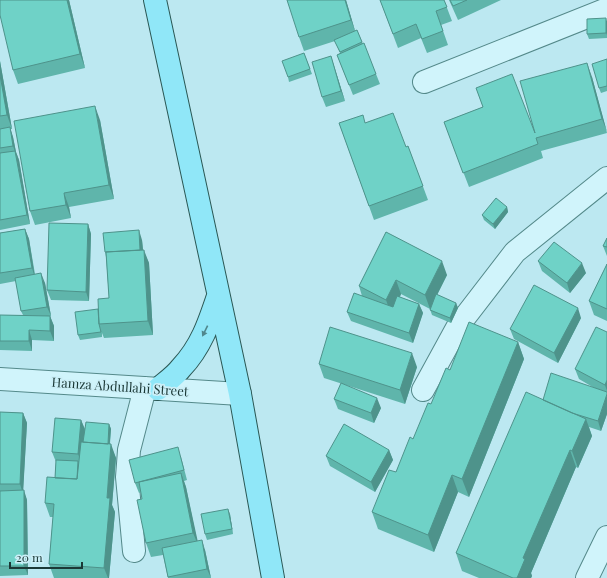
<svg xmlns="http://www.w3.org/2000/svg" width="607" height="578" font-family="'Playfair Display',serif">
<rect width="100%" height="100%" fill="#bce8f1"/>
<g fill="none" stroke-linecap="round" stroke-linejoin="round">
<g stroke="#54898a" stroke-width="24">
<path id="minor" d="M424,82L607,9
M0,379L240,394
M423,390L458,326L515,252L607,178
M134,551L127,477L128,464L129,450L145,388
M587,578L607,537"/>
</g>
<g stroke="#2a5754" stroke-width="24">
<path id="major" d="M155,0L240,394L273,578
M158,389C166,382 175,376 181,368C201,347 209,323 218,296"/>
</g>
<use href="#minor" stroke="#d0f4fb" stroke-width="22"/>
<use href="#major" stroke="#90e7f8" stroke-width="22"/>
</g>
<path fill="#5fb5ab" d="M0,0H69L85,68L18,84L13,70Z
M346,0L355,31L357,30L376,74L380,84L353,95L337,55L340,53L335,41L304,51L299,37Z
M380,0H444L452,21L441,25L448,45L427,53L421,38L398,48Z
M449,0H501L458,20Z
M607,22V38L589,39L587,34Z
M304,53L312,74L289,82L288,77Z
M331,56L345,101L326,107L322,97Z
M607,59V91L601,93L599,88Z
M0,61L12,129H10L13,137L16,152L19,160L30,224L0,230Z
M592,77L607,133L541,151L543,158L469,187L444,122L483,107L476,88L535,133Z
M100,120L114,199L69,207L71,218L35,225L30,211Z
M339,123H366L406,147L408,146L428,200L374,220Z
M507,207L508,212L495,229L484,220L482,215Z
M88,224L91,234L89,301L51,300L47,290Z
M25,229L29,239L35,274L45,283L51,316H50L54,326V341L32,340V351L0,350V315H23L21,311L16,281L0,284V233Z
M386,232L447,275L437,295L456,303L458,308L451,323L432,315L430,309L401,294L400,297L419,304L423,313L413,343L351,321L347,312L362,296L359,286Z
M607,238V256L603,246Z
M142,240L143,250L149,263L153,335L104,338L102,333V337L80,340L78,335L98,309L109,298L106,257L105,252Z
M538,261L586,273L570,293L542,271Z
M607,264V321L594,315L589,301Z
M581,318L558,363L514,339L510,329Z
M607,332V414L601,431L589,427L592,436L578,468L576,467L531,573L532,576L531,578H479L462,571L456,553L543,400L596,389L579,379L575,369Z
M518,342L524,359L469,497L458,492L434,552L378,529L372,512L396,472L450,370Z
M319,364L417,367L405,404L324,378Z
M334,399L381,408L374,423L338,409Z
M0,412L23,413L27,423L23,490L27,500L28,575L0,576Z
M81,420L85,429L109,424L111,429L110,444L116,458L112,505L115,512L109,578H54L49,564L53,517H50L45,503L55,478L56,462L52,452Z
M389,450L393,460L375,492L330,466L326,456Z
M181,457L187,480L184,481L186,487L197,541L205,550L211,578H168L163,555L151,557L146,543L142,499L141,492L139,493L135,483Z
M230,514L233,534L207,540L205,534Z"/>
<path fill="#4e938b" d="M67,0H69L85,68L80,54Z
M345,0H346L356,34L351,20Z
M606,18L607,22V35L606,33Z
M331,56L334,66L345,101L341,91Z
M0,61L12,129L7,115L0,75Z
M587,63L592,77L607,132L602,119Z
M95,106L100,120L114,199L109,185Z
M10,127L13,137L16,152L19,160L30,224L27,215L16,155L13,146Z
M64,193L69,207L71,218L66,205Z
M507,207L508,212L495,229L493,224Z
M88,224L91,234L89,301L86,292Z
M25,229L29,239L35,278L32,268Z
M139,230L142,240L144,260L140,250Z
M144,250L149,263L153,335L148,321Z
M442,261L447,275L430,309L425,295Z
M582,263L586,273L570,293L567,283Z
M41,273L45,283L51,316L47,307Z
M396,280L401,294L391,314L386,300Z
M456,303L458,308L451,323L450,318Z
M419,304L423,313L413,343L409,333Z
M578,308L581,318L558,363L554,353Z
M50,316L54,326V341L50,331Z
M29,330L32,340V351L29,341Z
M518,342L524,359L469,497L462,479Z
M412,353L417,367L405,404L400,390Z
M607,380V391L605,385Z
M607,394V414L601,431L598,421Z
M377,398L381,408L374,423L371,413Z
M23,413L27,423L23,494L20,484Z
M586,419L592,436L578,468L572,451Z
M81,420L85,430L82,464L78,454Z
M109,424L111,429L109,451L108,446Z
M111,444L116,458L112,505L115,512L109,578H108L104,568L107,498Z
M389,450L393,460L375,492L371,482Z
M570,450L576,467L531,573L532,576L531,578H517L523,558Z
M181,473L186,487L199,547L193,533Z
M452,475L458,492L434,552L428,535Z
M24,490L27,500L28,575L24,566Z
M228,509L230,514L233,534Z
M202,540L205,550L211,578L207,569Z"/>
<path fill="#6fd2c7" stroke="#4e938b" d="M0,0H67L80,54L13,70L0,15Z
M287,0H345L351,20L299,37Z
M380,0H444L447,7L436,11L443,31L422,39L416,24L393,34Z
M450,0H467L453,6Z
M606,18V33L587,34V19Z
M357,30L362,42L340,52L334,40Z
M364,43L376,74L349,85L337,55Z
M304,53L310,69L288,77L282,61Z
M331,56L341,91L322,97L312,62Z
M607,59V86L599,88L592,64Z
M587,63L602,119L536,138L538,144L463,173L444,122L483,107L476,88L512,74L535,133L520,81Z
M0,75L7,115L0,116Z
M95,106L109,185L64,193L66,205L30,211L14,121Z
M393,113L406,147L408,146L423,186L369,206L339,123L363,115L365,123Z
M10,127L13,146L0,148V129Z
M15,151L27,215L0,220V153Z
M496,198L507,207L493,224L482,215Z
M49,223L88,224L86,292L47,290Z
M25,229L32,268L0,273V233Z
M139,230L140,250L105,252L103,233Z
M386,232L442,261L425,295L396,280L386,300L359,286Z
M607,238V247L603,246Z
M554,242L582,263L567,283L538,261Z
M144,250L148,321L99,324L98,299L109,298L106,252Z
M607,264V309L589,301Z
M41,273L47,307L21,311L15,278Z
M534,285L578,308L554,353L510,329Z
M354,293L393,307L397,296L419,304L409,333L347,312Z
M436,294L456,303L450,318L430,310Z
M98,309L99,324L101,332L78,335L75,312Z
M0,315L50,316V331L29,330V341H0Z
M469,322L518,342L462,479L452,475L428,535L372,512L389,470L396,472L410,437L413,439L428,403L431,404L446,368L450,370Z
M330,327L412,353L400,390L319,364Z
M596,327L607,332V380L605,385L575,369Z
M551,373L607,392V394L598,421L572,413L543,400Z
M341,383L377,398L371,413L334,399Z
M526,392L586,419L572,451L570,450L523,558L525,559L517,578H513L456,553Z
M0,412L23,413L20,484H0Z
M55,418L81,420L78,454L52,452Z
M86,422L109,424L108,444L83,442Z
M344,424L389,450L371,482L326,456Z
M81,442L111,444L107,498H110L104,568L49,564L54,504L45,503L47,477L77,479Z
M178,447L184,470L135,483L129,460Z
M56,460L78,461L77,479L55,478Z
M181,473L193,533L146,543L137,500L142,499L139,482Z
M24,490V566H0V491Z
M228,509L232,529L205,534L201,514Z
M202,540L207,569L168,577L162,548Z"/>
<defs><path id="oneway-solid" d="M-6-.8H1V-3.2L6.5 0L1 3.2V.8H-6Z"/></defs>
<use fill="#50878d" href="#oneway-solid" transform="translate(205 331) rotate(116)"/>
<g text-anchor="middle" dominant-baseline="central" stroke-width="3.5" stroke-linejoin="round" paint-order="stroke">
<g font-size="13" fill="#1b3836" stroke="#ccf0f8">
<text transform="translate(120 386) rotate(4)">Hamza Abdullahi Street</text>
</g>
</g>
<path d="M10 562v6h72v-6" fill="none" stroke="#1b3836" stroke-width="2"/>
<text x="16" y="562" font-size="12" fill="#1b3836" stroke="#ccf0f8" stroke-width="3" paint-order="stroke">20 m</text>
</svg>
